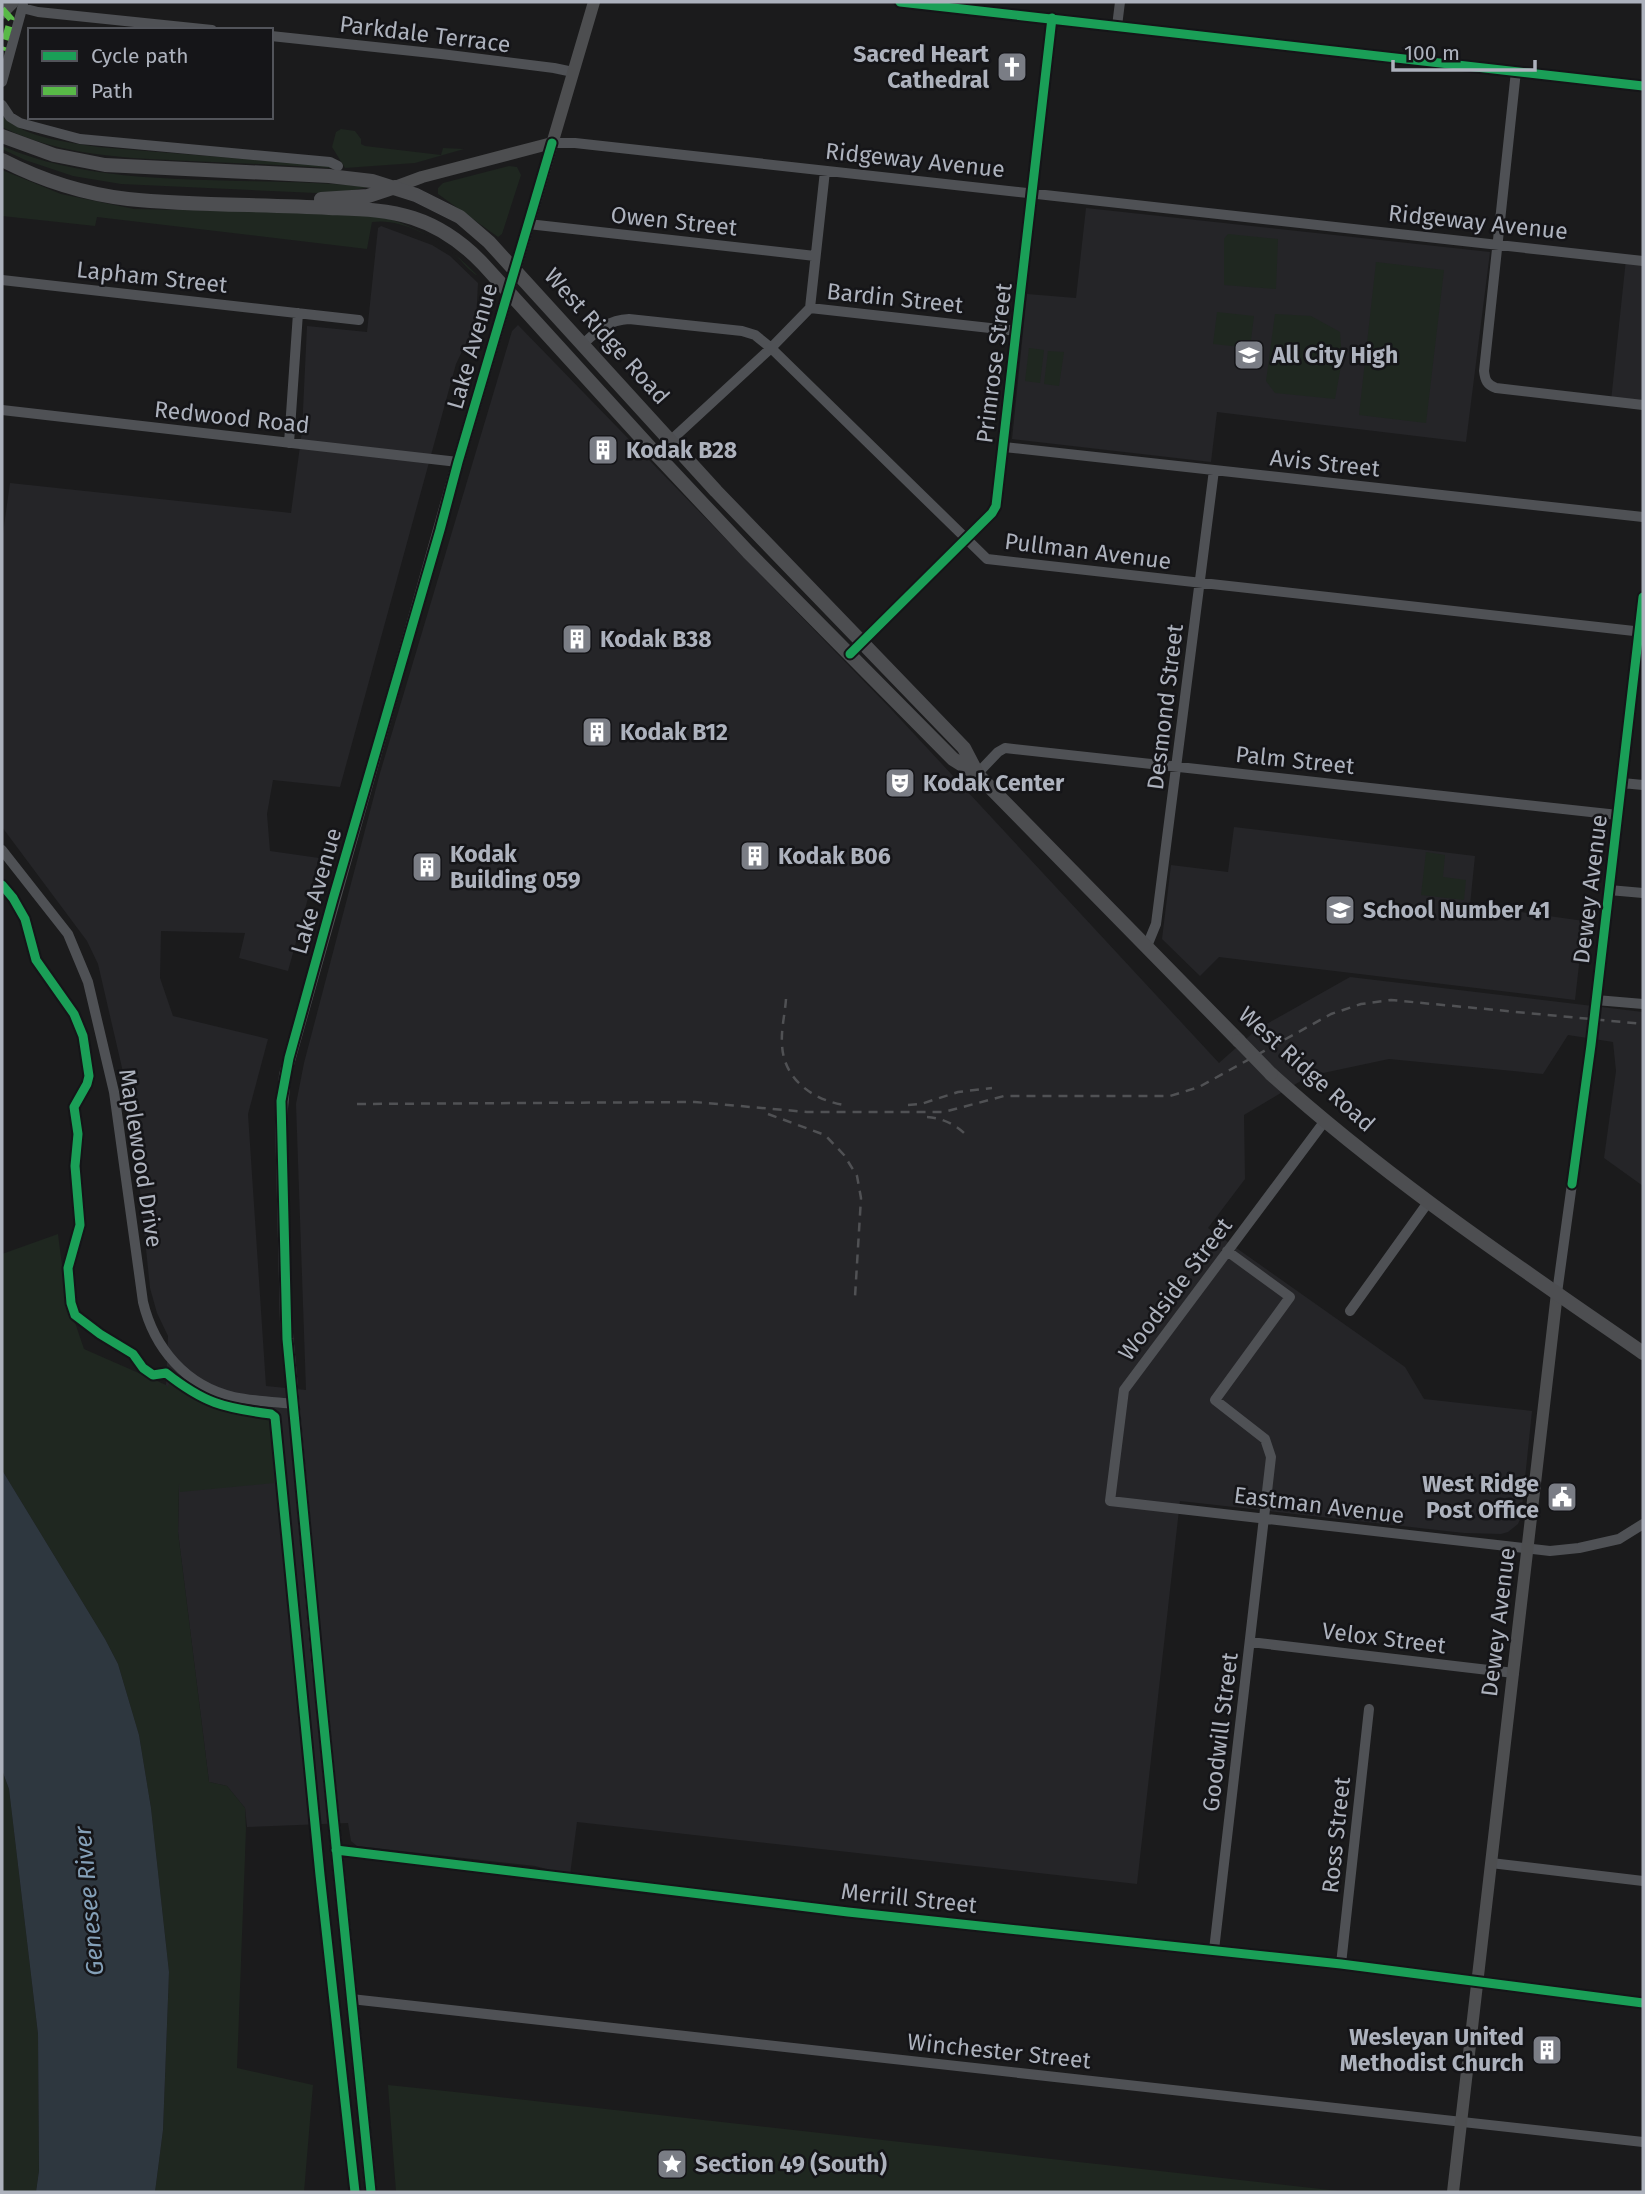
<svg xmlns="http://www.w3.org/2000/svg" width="1645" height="2194" font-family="'Fira Sans',sans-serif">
<rect width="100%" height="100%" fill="#1b1b1c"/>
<path fill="#252528" d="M1086,208L1490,252L1466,442L1217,412L1211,462L1012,439L1027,294L1076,298Z
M381,226L432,245L450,256L478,283L476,322L456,364L340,787L273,780L267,814L270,851L319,858L288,971L239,958L245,933L161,931L160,978L173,1016L268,1039L248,1114L266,1386L306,1390L296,1104L304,1063L380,773L512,331L518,325L890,708L1219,1063L1256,1030L1350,977L1643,1012V1186L1604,1158L1616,1071L1613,1042L1568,1035L1543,1074L1389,1059L1309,1076L1244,1115L1245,1179L1208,1228L1405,1367L1424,1399L1532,1411L1521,1517L1518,1524L1508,1532L1501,1534L1464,1533L1180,1501L1137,1884L577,1822L570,1875L535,1866L357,1846L351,1841L348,1823L247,1827L245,1808L227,1786L209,1782L178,1532L179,1493L166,1385L168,1336L157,1313L150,1288L132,1111L98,964L87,941L2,827V540L10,483L291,513L302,431L307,326L367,332L378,228Z
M1626,259L1643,261V405L1611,401Z
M1234,827L1475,856L1470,905L1584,921L1575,1000L1219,957L1200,976L1162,939L1171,865L1228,872Z"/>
<path fill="#1f2720" d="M2,116C25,138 67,142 98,147L330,166V168C283,165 237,163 190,161C125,158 62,156 2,127Z
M341,129L355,131L361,139V144L365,146L441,155L443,148L464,149L415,163L345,168L332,147L336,132Z
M2,146C110,193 253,174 370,187L341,192L316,193L121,184L73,176L25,160L2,149Z
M509,166L517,167L521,175L502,234L498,237L438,194V188L443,183Z
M2,170L61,194L134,209L374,214C422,229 442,240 478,276C470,272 462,261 454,254C434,236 399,218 372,222L367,249L97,217L95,226L2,216Z
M1228,234L1278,239L1276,289L1224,285V239Z
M1376,262L1444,270L1426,423L1359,415Z
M1217,312L1254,316L1250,348L1213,344Z
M1275,314L1311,316L1340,332L1342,360L1335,399L1275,393L1266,381Z
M1029,348L1044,350L1040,383L1025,381Z
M1048,351L1064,352L1059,386L1044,384Z
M1426,852L1445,855L1443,877L1466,880L1464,900L1421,895Z
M58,1234L66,1296L84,1349L166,1385L167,1387L171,1381C202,1408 230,1412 270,1417L274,1483L180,1492L179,1483L178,1532L209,1782L227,1786L245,1808L246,1829L237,2068L313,2085L304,2192H155L163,2130L169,1972L151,1808L139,1735L118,1664L105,1639L2,1470V1254Z
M2,1770L9,1789L38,2034L39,2171L36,2192H2Z
M388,2085L455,2092L1347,2192H396Z"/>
<path fill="#2e373f" d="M2,1470L105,1639L118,1664L139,1735L151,1808L169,1972L163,2130L155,2192H36L39,2171L38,2034L9,1789L2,1770Z"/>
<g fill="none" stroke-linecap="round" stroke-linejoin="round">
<path stroke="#38393c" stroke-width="12" stroke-dasharray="12 6" stroke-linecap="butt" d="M318,1671L321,1697"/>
<path stroke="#4f5155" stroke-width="10" d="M900,2L1643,86
M22,8L38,12L212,30
M1117,26L1120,2
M271,36L441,54L554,68L573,72
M1516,71L1484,371C1485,380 1487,385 1496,388L1643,405
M2,82L23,5
M2,105L10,117L20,123L80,139L330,162L338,166
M552,143H575L1643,261
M528,224L815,256
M2,280L359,320
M810,308L1017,331
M583,344C598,330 608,320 629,319L742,331L755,335L771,348L987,559L1643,632
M2,410L458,462
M289,443L298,313
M1004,447L1643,517
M656,454L771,348L810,308L825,171
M850,654L992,513L996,506L1052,18
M977,774L998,752L1005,748L1618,815
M1622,783L1643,785
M2,850L68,934L88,982L114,1092L143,1302C154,1348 186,1386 234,1397C253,1401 274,1402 294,1404
M1609,890L1643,893
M1147,946L1156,924L1214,470
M1596,1000L1643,1004
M1595,1005L1643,597
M1324,1122L1124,1390L1110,1501L1550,1551L1579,1548L1619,1539L1643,1524
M1557,1293L1591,1045
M1350,1311L1429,1201
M1250,1642L1514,1673
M336,1850L848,1912L1341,1964L1643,2003
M1491,1863L1643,1881
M1214,1950L1271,1457L1265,1439L1215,1400L1290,1297L1227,1251
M1341,1964L1369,1709
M351,1999L1643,2142"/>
<path stroke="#4d4e50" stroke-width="12" d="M395,187L422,177L552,143
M318,1671L286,1322L281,1119L285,1075L458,462L594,2
M321,1697L371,2192
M1453,2192L1557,1293"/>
<path stroke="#4d4e51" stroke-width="14" d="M2,12L12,2
M2,136L54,155L105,165L329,176L372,181L416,195L460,217L489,242L716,491L964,748L977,773
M2,160C41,180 84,194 128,199C194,206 263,204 329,208C357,209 386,209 413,218C441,227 464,244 483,264L656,454L748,552L953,759L977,774L1239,1041
M321,199L368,196L395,187
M1271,1074C1386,1178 1516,1265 1643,1353"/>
<path stroke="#505154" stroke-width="2.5" stroke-dasharray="9 7" stroke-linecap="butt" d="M786,999C785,1014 781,1029 782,1044C783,1079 813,1100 844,1105
M357,1104L695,1102L807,1112H944L1004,1096H1170L1199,1087L1331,1014L1361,1004L1391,1000L1643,1024
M908,1105L921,1104L958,1092L992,1088
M768,1114L825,1135L844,1155L857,1176L861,1198L855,1297
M927,1117C941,1118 953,1123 964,1133"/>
<path stroke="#4f5155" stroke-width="10" d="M1591,1045L1595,1005"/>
<path stroke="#4d4e51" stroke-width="14" d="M1239,1041L1271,1074"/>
<path stroke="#58b947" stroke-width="7" stroke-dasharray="14 7" stroke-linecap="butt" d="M2,9L11,19L2,50"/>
<g stroke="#151518" stroke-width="13">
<path id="cycleway" d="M900,2L1643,86
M850,654L992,513L996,506L1052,18
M2,885L13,898L25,919L36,960L74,1014L83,1036L89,1076L87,1084L74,1107L78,1134L75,1166L80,1225L68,1268L71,1303L75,1315L100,1334L133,1354L143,1368L153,1375L166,1373C204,1403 223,1408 271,1414L275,1417L320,1875L355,2192
M1572,1184L1591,1045L1643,597
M336,1850L848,1912L1341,1964L1643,2003
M371,2192L321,1697L287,1339L281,1101L289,1058L333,899L440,530L458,462L552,143"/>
</g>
<use href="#cycleway" stroke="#1a9f57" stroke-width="9"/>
</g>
<defs>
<g id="church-square" transform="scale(1.575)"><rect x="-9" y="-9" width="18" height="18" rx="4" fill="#7a7d85" stroke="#151518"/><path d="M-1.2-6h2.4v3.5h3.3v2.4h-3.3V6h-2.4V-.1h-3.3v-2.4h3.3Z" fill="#fff"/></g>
<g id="school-square" transform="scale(1.575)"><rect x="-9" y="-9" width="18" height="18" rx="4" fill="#7a7d85" stroke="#151518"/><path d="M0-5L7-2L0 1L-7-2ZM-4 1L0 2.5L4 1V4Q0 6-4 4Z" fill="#fff"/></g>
<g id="building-square" transform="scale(1.575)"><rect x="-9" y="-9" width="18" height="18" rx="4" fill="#7a7d85" stroke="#151518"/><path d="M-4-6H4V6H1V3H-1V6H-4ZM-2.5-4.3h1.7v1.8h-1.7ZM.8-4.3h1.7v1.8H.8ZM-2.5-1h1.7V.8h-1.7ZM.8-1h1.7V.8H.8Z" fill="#fff"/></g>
<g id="theatre-square" transform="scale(1.575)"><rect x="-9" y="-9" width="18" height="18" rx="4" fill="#7a7d85" stroke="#151518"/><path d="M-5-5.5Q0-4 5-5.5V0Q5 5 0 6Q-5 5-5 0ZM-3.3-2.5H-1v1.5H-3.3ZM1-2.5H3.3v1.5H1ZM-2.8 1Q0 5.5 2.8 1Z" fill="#fff"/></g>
<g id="civic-square" transform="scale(1.575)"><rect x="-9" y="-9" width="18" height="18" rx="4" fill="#7a7d85" stroke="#151518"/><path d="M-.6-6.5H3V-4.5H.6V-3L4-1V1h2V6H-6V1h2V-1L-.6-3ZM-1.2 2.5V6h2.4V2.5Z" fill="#fff"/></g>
<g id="sight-square" transform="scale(1.575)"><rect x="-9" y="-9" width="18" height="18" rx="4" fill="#7a7d85" stroke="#151518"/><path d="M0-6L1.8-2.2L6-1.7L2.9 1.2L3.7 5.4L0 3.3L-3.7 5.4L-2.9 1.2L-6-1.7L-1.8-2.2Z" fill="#fff"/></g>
</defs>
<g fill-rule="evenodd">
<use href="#church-square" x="1012" y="67"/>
<use href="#school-square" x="1249" y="355"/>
<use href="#building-square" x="603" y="450"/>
<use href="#building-square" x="577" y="639"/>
<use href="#building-square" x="597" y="732"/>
<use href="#theatre-square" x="900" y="783"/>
<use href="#building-square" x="755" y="856"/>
<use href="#building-square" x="427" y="867"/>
<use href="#school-square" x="1340" y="910"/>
<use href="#civic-square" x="1562" y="1497"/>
<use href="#building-square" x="1547" y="2050"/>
<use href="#sight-square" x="672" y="2164"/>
</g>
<g text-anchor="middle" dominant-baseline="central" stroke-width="5" stroke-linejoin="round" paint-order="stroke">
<g font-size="23" fill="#adb2bd" stroke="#151518">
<text transform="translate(425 34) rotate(7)">Parkdale Terrace</text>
<text transform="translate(915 160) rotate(6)">Ridgeway Avenue</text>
<text transform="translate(674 221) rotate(6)">Owen Street</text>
<text transform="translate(1478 222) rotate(6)">Ridgeway Avenue</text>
<text transform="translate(152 277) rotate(6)">Lapham Street</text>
<text transform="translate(895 298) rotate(6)">Bardin Street</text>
<text transform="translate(607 336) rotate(48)">West Ridge Road</text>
<text transform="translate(472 346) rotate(-74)">Lake Avenue</text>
<text transform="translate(994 363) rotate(-83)">Primrose Street</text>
<text transform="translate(232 417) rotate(6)">Redwood Road</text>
<text transform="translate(1325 463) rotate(6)">Avis Street</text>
<text transform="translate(1088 551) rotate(7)">Pullman Avenue</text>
<text transform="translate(1165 707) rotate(-83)">Desmond Street</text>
<text transform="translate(1295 760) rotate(6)">Palm Street</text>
<text transform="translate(1590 889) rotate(-83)">Dewey Avenue</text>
<text transform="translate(316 891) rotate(-74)">Lake Avenue</text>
<text transform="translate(1307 1069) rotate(42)">West Ridge Road</text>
<text transform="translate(141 1158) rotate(81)">Maplewood Drive</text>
<text transform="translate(1175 1289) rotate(-53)">Woodside Street</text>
<text transform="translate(1319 1505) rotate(7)">Eastman Avenue</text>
<text transform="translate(1498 1622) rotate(-83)">Dewey Avenue</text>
<text transform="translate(1384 1638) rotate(7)">Velox Street</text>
<text transform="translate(1220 1732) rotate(-83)">Goodwill Street</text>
<text transform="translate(1336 1835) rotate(-84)">Ross Street</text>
<text transform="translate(909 1898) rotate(6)">Merrill Street</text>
<text transform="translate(999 2051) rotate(6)">Winchester Street</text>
</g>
<g font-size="23" font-weight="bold" fill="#adb2bd" stroke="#151518" text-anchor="start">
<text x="989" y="54" text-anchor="end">Sacred Heart<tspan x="989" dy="26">Cathedral</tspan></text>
<text x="1272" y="355">All City High</text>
<text x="626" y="450">Kodak B28</text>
<text x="600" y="639">Kodak B38</text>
<text x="620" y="732">Kodak B12</text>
<text x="923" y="783">Kodak Center</text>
<text x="450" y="854">Kodak<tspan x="450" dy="26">Building 059</tspan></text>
<text x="778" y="856">Kodak B06</text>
<text x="1363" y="910">School Number 41</text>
<text x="1539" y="1484" text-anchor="end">West Ridge<tspan x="1539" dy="26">Post Office</tspan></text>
<text x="1524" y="2037" text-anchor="end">Wesleyan United<tspan x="1524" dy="26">Methodist Church</tspan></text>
<text x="695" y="2164">Section 49 (South)</text>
</g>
<g font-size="24" font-style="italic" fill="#84a0b8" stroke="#151518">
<text transform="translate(89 1901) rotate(-95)">Genesee River</text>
</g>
</g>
<rect width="1645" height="2194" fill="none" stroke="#adb2bd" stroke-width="7"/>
<rect x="28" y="28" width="245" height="91" fill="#151518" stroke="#52545a" stroke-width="2"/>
<rect x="42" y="51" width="35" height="10" fill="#1a9f57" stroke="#52545a" stroke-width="2"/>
<text x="91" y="63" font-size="21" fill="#adb2bd">Cycle path</text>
<rect x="42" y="86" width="35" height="10" fill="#58b947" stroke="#52545a" stroke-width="2"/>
<text x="91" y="98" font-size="21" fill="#adb2bd">Path</text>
<path d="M1393 60v10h142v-10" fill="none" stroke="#adb2bd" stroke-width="3.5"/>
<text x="1404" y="60" font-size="21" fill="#adb2bd" stroke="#151518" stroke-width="5" paint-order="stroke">100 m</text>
</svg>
